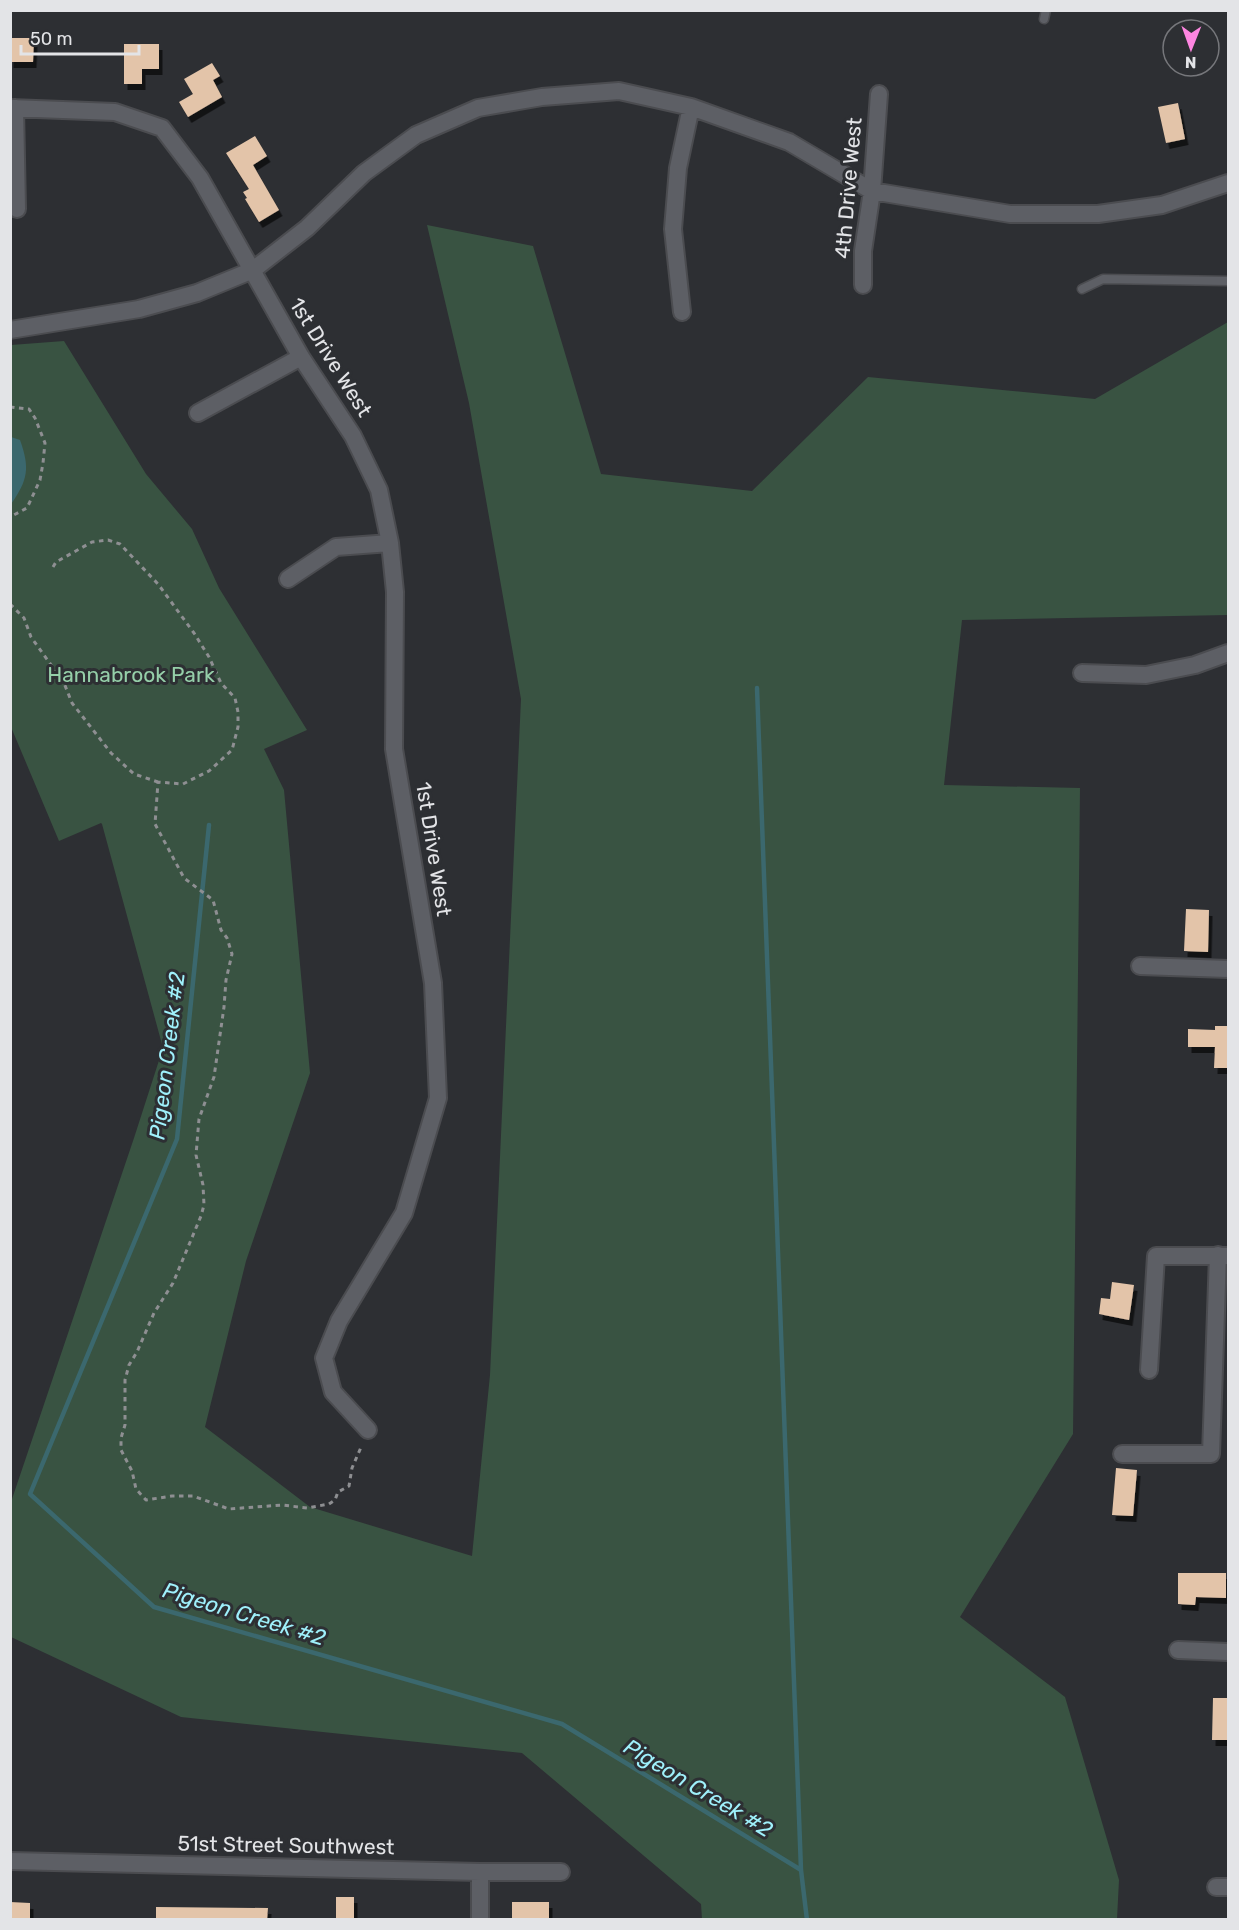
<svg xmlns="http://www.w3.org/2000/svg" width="1239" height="1930" font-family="Rubik,sans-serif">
<defs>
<filter id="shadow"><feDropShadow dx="3.5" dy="6" stdDeviation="0" flood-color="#0009"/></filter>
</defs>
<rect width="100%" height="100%" fill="#2d2f33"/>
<path fill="#395342" d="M427,225L533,246L601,474L752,491L868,377L1095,399L1228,322V615L962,620L944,785L1080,788L1073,1434L960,1617L1065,1697L1119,1880L1117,1919H702L701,1904L522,1753L181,1717L11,1637V1502L134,1138L163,1048L102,824L101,823L59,841L11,727V345L64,341L146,474L192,529L219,588L307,730L264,749L284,790L310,1073L246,1261L205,1427L310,1507L472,1556L490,1375L521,699L469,403Z"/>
<path fill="#3b686e" d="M11,437L20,440C30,468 28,480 11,504Z"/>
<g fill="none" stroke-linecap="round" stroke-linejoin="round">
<path stroke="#3b686e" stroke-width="4.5" d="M757,688L801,1870L807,1920
M209,825L177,1139L30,1494L154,1607L562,1724L801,1870"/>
</g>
<path fill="#e3c4a9" filter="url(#shadow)" d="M10,38H34L33,62H10Z
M124,44H159V69H142V84H124Z
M212,63L220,76L213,80L222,97L188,117L179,102L193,94L184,79Z
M1178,103L1185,139L1166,143L1158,107Z
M255,136L267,156L253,165L279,210L259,222L245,199L247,198L243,192L249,189L226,153Z
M1186,909L1209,910L1208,952L1184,951Z
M1215,1026H1228V1068H1214L1215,1047H1188V1029L1215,1030Z
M1112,1282L1134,1285L1129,1320L1099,1314L1101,1298L1110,1299Z
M1116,1468L1137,1470L1133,1516L1112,1515Z
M1178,1573H1226V1598L1196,1597L1195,1605L1178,1604Z
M1213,1698H1228V1740H1212Z
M336,1897H354V1920H336Z
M10,1902L30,1903V1920H10Z
M512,1902H549V1920H512Z
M156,1907L268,1908L267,1920H156Z"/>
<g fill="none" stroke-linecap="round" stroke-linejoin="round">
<g stroke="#4b4c50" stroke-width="11">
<path id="lane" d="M1044,19L1046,10
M1082,289L1103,279L1228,281"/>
</g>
<g stroke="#4b4c50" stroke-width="20">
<path id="street" d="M10,108L115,112L162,128L200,178L301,357L353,436L379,490L390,543L395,592L394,749L433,983L438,1098L404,1213L339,1321L324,1358L333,1392L368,1430
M15,108L17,209
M863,285V251L872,191L879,94
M682,312L673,229L678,168L691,107
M10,330L139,309L197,293L253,270L307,228L364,173L416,135L478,108L542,97L619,91L691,107L789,142L872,191L1010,214H1098L1162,205L1228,183
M198,413L301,357
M288,579L336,547L390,543
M1082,673L1146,675L1195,665L1228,653
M1140,966L1228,969
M1149,1370L1156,1256H1228
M1122,1454H1211L1218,1255
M1178,1650L1228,1652
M10,1861L480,1872H561
M480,1872V1920
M1216,1887H1228"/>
</g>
<path stroke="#8e8f92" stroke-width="3" stroke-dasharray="4.5 4.5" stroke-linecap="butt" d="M10,407L29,409L35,418L45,443L43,463L40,480L27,508L10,517
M53,567L56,562L92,542L108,540L120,544L158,584L194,633L209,657L221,683L235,698L238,712V727L232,750L209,771L183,784L158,782L155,824L184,878L213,900L221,930L227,938L232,954L226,980L224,1007L214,1077L199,1119L196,1155L203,1185L204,1205L201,1216L173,1283L154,1313L137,1352L129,1365L125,1380V1425L121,1438V1450L132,1471L136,1489L146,1500L172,1496H193L229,1509L282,1505L307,1508L329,1504L335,1500L338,1492L349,1486L352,1468L362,1445
M10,604L24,618L31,637L64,683L72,703L111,753L134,774L158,782"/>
<use href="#lane" stroke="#5d5f65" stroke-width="8"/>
<use href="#street" stroke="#5d5f65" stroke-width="16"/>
</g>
<g text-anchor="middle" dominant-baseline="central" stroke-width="6" stroke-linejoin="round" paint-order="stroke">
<g font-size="21" fill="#e3e4e7" stroke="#2d2f33">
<text transform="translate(848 188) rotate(-85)">4th Drive West</text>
<text transform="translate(331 357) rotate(58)">1st Drive West</text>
<text transform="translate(434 849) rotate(81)">1st Drive West</text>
<text transform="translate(286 1845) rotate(1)">51st Street Southwest</text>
</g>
<g font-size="21" fill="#95cfa9" stroke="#2d2f33">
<text x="131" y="674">Hannabrook Park</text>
</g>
<g font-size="22" font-style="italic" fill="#9ff0fb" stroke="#2d2f33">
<text transform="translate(167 1056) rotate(-83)">Pigeon Creek #2</text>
<text transform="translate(244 1614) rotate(17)">Pigeon Creek #2</text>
<text transform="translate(698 1788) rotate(31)">Pigeon Creek #2</text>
</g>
</g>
<rect width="1239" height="1930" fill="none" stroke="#e3e4e7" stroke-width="24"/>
<g transform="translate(1191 48) rotate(181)"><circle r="28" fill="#2d2f33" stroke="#76777b" stroke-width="1.5"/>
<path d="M0-4.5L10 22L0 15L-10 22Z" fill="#fe86e1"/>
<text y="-9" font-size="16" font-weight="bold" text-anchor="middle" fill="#e3e4e7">N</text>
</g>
<path d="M21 45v9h118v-9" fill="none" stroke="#e3e4e7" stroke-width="3"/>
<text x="30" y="45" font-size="18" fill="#e3e4e7" stroke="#2d2f33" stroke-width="4.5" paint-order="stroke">50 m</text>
</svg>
